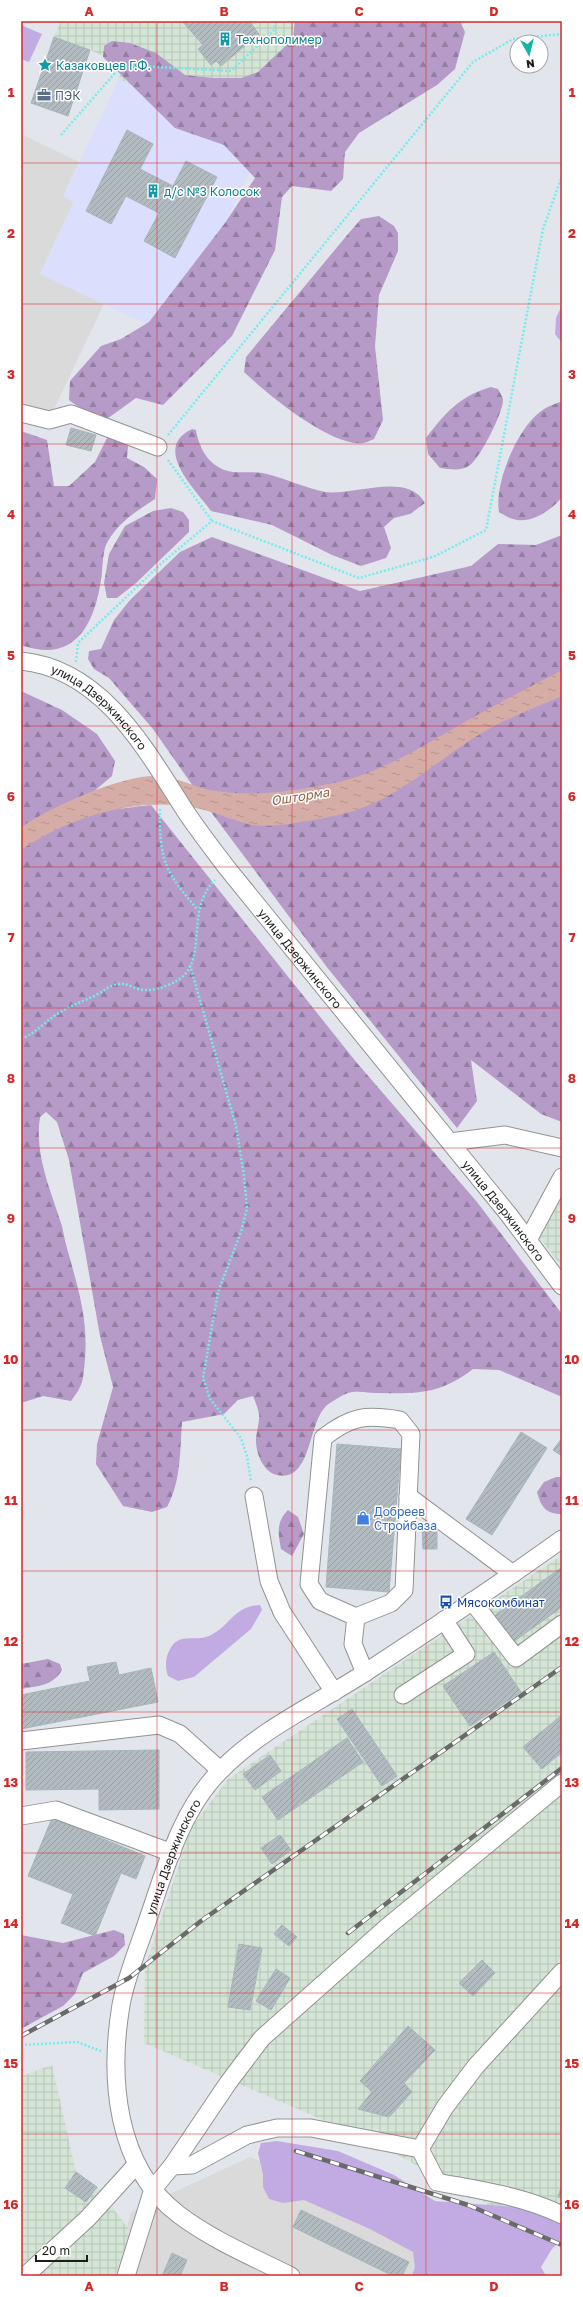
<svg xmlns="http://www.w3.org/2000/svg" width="583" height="2297" font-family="'Golos Text',sans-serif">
<defs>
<pattern id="industrial-grid" width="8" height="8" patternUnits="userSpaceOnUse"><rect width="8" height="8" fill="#d4e5d6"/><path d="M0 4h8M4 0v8" fill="none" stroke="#b5c4b7"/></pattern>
<pattern id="forest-firs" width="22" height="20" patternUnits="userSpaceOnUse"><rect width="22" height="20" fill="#b69ac8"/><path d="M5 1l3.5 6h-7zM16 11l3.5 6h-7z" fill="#937da2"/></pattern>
<pattern id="water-ripples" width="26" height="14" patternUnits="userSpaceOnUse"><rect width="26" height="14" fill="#d6aca6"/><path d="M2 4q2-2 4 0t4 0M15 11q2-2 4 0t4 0" fill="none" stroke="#b7938e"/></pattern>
<pattern id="building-hatch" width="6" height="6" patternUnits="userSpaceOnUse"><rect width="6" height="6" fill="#b2bbc0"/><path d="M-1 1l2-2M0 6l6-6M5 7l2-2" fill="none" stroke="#98a0a4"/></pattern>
</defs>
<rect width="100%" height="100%" fill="#e2e6ec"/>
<path fill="#d9dad9" d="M21,134L79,162L63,196L74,201L40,274L104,304L45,428L21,416Z
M250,2157L526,2276H114L131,2212Z"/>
<path fill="url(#industrial-grid)" d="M61,21H349L225,134L119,79L122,65L90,50L54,37Z
M562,1164V1267L530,1225Z
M562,1555V2245L372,2141L144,2043L145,1967L191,1828L228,1779Z
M52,2065L76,2172L97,2187L130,2231L115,2276H21V2076Z"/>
<path fill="#dbdefc" d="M119,79L262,146L172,336L40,274L74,202L63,196Z"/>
<path fill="#c2abe3" d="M21,25L42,34L29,62L21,59Z
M562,305V342H561L555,334L556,318Z
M260,1605L262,1610L251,1629L194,1677L178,1681L168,1676C165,1667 165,1658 170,1649C179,1631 197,1643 211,1635C231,1625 234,1606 260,1605Z
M277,2141L338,2151L394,2175L435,2201L518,2207L556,2219L562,2225V2239L552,2249L541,2267L546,2276H412L415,2267L413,2252L370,2229L304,2200L283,2203L269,2199L263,2187V2174L258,2153L261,2143Z"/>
<path fill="url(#forest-firs)" d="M295,21H460L465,32L455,69L437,85L359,133L345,152L343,179L331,191L292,186L282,197L275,250L232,336L163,405L136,398L104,421L88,414L69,400L70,381L101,346L121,339L149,322L225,223L255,178L224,145L175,128L103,57L104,46L112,41L130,43L156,53L185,75L213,78H241L258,72L293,39Z
M379,216L394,226L398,233V251L379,295L375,346L383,420L374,439C371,440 366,443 363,443C331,447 266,393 244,372L246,357L348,234L361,219Z
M491,387L498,389C500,393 503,397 503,400C503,413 480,458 470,465C461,472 450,469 440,468L428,454L426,438C446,412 460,396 491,387Z
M562,401V497C552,510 530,525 513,519C508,518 503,514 499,512C494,484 517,429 540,412C546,407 555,404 562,401Z
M192,429L196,430C199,450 211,469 233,472C244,473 256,471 267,474C286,479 306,488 325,492C353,496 408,471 425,503L410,514L394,518L384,527L391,548L386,558L361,566L332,555L272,525L211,511C194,488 152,448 192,429Z
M111,430L129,435L127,458L144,467L157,479L155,499C137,511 120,521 108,541C102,550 103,569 101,580C94,626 74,664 21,645V431L47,440L54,486H69L95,462Z
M171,508L183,512L189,520V532L136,583L117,598H107L104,583L109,554L125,526L153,511Z
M562,535V1122L541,1114L471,1060L477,1101L457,1128L326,966L214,816L153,729L109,678L94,669L88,659L89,651L101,649L114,620L130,600L180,552L212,537L360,591L471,566L498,544L536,545Z
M21,691L62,710L97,734L115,761L112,776L92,793L89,802L118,809L151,805L357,1063L477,1202L562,1314V1397L499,1370L473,1369C441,1394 417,1394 379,1393C370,1393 356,1390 348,1393C342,1395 335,1400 330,1403C307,1416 314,1483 277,1475C263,1472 256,1453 256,1441C256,1432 260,1422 259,1414C258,1408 255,1401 253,1396L238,1400L224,1414L182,1422C180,1451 181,1482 167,1507L152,1512L123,1506L96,1464L97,1444L113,1387L100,1336L69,1160L57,1122L46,1112L40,1117C34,1154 51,1191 62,1226C64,1236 66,1246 69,1255C79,1292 88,1320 85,1359C83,1380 84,1384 71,1401L43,1396L21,1403Z
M556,1477H562V1514C546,1514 541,1507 537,1492L544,1482Z
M288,1510L298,1517L304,1534L292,1556L281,1549C278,1533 276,1522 288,1510Z
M48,1659L60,1664L62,1670C53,1686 37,1686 21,1689V1664Z
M114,1930L124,1934L125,1945L114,1956L83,1973L75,1994L63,2006L21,2029V1935L63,1943Z"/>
<path fill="url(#water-ripples)" d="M562,670V696C538,707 511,716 487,730C441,756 402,797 350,812C328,818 273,829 252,825C231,820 211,810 191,807C134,797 67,818 21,850V827C52,807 118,776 155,776C175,776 191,786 210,790C248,797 287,792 324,785C373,777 414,751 456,727C490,707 526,689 562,670Z"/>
<path fill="url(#building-hatch)" stroke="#a6b5bc" d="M182,21H249L259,34L221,66L216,61L211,65L198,49L203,45Z
M54,37L90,50L68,116L31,103Z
M127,130L153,144L140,169L173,186L186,161L217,177L175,258L144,241L159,213L126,196L111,224L86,211Z
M71,428L96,435L91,451L66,445Z
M521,1432L547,1448L492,1535L466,1519Z
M562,1438V1456L553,1450Z
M337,1444L401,1449L389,1592L326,1587Z
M437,1525V1549H423L422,1526Z
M562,1567V1607L513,1642L494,1616Z
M494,1652L521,1692L470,1726L443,1686Z
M116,1662L119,1675L151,1668L158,1702L21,1729V1695L90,1681L87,1667Z
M352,1709L397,1776L382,1786L337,1719Z
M562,1715V1752L542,1769L523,1747Z
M347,1738L363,1762L278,1820L262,1797Z
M159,1750V1809L99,1810V1789L26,1790V1752Z
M270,1755L281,1771L255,1790L243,1774Z
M52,1818L145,1856L136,1879L121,1873L95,1936L61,1923L73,1894L28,1876Z
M280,1835L291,1850L272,1864L261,1848Z
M282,1925L297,1937L289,1946L274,1934Z
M239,1944L262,1948L250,2010L228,2007Z
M482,1960L495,1973L473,1996L459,1983Z
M276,1969L290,1978L271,2010L256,2001Z
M408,2026L435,2050L404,2083L412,2092L389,2117L358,2109L372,2092L360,2081Z
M76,2172L97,2187L86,2202L65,2188Z
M562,2184V2198L558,2197Z
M301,2210L409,2262L402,2276H393L293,2227Z
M172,2253L187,2260L180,2276H162Z"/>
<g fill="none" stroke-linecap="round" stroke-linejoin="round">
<g stroke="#939393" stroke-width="19">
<g id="minor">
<path d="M21,413L49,420L71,414L158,447"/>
<path id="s1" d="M21,661C102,669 145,748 184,809C197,829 212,848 227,868L509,1215L562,1286"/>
<path d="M450,1142L505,1135L562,1148"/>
<path d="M528,1240L562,1177"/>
<path d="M254,1496L269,1581L282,1612L334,1692"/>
<path d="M408,1496L513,1574"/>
<path d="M472,1601L516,1658L562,1624"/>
<path d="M356,1617L320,1601L309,1584L323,1438C351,1416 366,1414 400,1420L411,1434L404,1590L391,1603L356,1617L353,1644L365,1673"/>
<path d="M403,1695L466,1654L444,1620"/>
<path d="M21,1741L159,1725L180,1734L220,1770"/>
<path d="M21,1816L56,1810L172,1853"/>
<path d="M420,2149L445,2107L476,2066L562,1972"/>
<path d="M172,2166L192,2165L247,2135L277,2128H311L420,2149L437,2182C478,2190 524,2196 562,2215"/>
<path d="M25,2276L88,2218L137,2164"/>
<path d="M126,2276L153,2189L172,2166L228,2083L262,2038L387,1927L562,1783"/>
<path id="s2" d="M291,2276C253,2257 212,2240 178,2214C115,2166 109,2077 121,2005C126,1977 138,1949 147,1922C165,1870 181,1809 221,1770C262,1728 317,1704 366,1672C432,1629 498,1585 562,1539"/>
</g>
</g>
<path stroke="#72eced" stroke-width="2.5" stroke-dasharray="2 2" stroke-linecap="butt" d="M61,135L122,65L231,71L274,30L276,21
M168,435L473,62L513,39L562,34
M168,460L212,521
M76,662L78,643L163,562L212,521L359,578L433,557L486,530L543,229L562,176
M160,809C159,860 165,872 198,910
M190,965L236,1126L244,1176L247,1208L241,1232L218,1292L203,1378L210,1399L241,1438L247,1456L251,1481
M21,1039C36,1033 43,1023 56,1015C69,1006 82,1002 96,995C104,991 110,985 118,984C126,982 136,990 144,990C157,991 178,983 186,973C205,949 187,908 215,880
M21,2045L77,2042L101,2051"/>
<use href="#minor" stroke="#fff" stroke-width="17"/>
<g stroke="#6a6a6a" stroke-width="4.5">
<path id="rail" d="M348,1933L562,1768
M21,2036L129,1978L201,1921L562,1667
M296,2151L468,2205L562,2245"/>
</g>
<use href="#rail" stroke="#fff" stroke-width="3" stroke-dasharray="9" stroke-linecap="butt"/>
</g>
<path fill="none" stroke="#d62828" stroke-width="1" stroke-opacity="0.55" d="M157,21V2276M292,21V2276M426,21V2276M21,163H562M21,304H562M21,444H562M21,585H562M21,726H562M21,867H562M21,1008H562M21,1148H562M21,1289H562M21,1430H562M21,1571H562M21,1712H562M21,1853H562M21,1993H562M21,2134H562"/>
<defs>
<g id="building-bare" transform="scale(1.08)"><path d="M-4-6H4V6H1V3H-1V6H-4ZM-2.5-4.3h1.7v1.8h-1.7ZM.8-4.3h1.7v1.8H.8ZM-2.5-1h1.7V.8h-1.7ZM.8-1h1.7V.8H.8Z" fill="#0f9aa8" stroke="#fff" stroke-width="2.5" paint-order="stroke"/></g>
<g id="sight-bare" transform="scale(1.08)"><path d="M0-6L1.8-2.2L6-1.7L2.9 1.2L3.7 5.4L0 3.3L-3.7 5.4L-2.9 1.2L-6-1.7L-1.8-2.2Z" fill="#0f9aa8" stroke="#fff" stroke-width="2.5" paint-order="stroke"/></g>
<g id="office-bare" transform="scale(1.08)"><path d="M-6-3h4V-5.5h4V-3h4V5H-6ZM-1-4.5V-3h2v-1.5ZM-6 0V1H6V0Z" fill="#5c6f8a" stroke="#fff" stroke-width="2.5" paint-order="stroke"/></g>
<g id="shop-bare" transform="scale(1.08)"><path d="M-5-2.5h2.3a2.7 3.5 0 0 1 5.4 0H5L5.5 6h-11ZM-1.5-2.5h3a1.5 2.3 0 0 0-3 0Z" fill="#3f7fe0" stroke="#fff" stroke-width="2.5" paint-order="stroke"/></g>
<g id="bus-bare" transform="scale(1.08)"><path d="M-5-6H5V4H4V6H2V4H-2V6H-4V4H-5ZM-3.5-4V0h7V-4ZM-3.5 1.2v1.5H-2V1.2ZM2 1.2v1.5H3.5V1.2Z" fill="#1a4fb4" stroke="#fff" stroke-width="2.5" paint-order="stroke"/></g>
</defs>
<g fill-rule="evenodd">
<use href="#building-bare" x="225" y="39"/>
<use href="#sight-bare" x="45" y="65"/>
<use href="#office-bare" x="44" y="95"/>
<use href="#building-bare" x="153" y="191"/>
<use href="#shop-bare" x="363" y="1518"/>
<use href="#bus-bare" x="446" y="1602"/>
</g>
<g text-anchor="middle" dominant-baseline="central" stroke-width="3" stroke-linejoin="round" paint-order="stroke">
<g font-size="12" fill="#0d838f" stroke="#fff" text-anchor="start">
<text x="236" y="39">Технополимер</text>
<text x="56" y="65">Казаковцев Г.Ф.</text>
<text x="164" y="191">д/с №3 Колосок</text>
</g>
<g font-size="12" fill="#4e5e75" stroke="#fff" text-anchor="start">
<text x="55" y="95">ПЭК</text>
</g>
<g font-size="12" fill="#1c1c1c" stroke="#fff">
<text stroke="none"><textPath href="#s1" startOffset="94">улица Дзержинского</textPath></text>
<text stroke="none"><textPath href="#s1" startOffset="418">улица Дзержинского</textPath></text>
<text stroke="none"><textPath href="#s1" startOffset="742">улица Дзержинского</textPath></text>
<text stroke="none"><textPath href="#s2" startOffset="514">улица Дзержинского</textPath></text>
</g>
<g font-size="12" fill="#366cbe" stroke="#fff" text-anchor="start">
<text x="374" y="1511">Добреев<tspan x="374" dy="14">Стройбаза</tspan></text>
</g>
<g font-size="12" fill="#164399" stroke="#fff" text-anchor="start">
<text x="457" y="1602">Мясокомбинат</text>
</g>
<g font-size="13" font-style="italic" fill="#94684b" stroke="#fff">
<text transform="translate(300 796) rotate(-9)">Ошторма</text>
</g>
</g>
<rect width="583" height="2297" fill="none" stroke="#ffffff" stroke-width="44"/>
<g transform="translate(529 54) rotate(172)"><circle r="19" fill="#ffffff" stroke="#a4a4a4"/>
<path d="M0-3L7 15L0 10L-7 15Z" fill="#11b6a6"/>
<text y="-6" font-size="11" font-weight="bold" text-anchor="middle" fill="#1c1c1c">N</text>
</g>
<path d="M36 2255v6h51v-6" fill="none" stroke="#1c1c1c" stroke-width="2"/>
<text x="42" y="2255" font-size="12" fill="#1c1c1c" stroke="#ffffff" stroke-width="3" paint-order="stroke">20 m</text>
<rect x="22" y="22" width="539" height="2253" fill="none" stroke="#d62828" stroke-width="1.5"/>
<g font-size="13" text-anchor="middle" font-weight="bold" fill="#d62828">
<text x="89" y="16">A</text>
<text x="224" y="16">B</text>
<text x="359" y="16">C</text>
<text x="494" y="16">D</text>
<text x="11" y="97">1</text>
<text x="572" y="97">1</text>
<text x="11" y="238">2</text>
<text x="572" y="238">2</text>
<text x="11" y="379">3</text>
<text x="572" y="379">3</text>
<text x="11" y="519">4</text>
<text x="572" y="519">4</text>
<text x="11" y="660">5</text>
<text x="572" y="660">5</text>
<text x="11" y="801">6</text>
<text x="572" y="801">6</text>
<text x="11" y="942">7</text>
<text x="572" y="942">7</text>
<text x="11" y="1083">8</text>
<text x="572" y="1083">8</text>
<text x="11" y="1223">9</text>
<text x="572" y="1223">9</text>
<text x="11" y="1364">10</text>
<text x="572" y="1364">10</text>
<text x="11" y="1505">11</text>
<text x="572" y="1505">11</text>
<text x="11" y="1646">12</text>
<text x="572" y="1646">12</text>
<text x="11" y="1787">13</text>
<text x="572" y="1787">13</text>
<text x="11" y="1928">14</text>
<text x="572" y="1928">14</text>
<text x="11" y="2068">15</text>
<text x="572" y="2068">15</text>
<text x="11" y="2209">16</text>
<text x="572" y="2209">16</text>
<text x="89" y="2291">A</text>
<text x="224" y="2291">B</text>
<text x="359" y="2291">C</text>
<text x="494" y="2291">D</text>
</g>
</svg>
